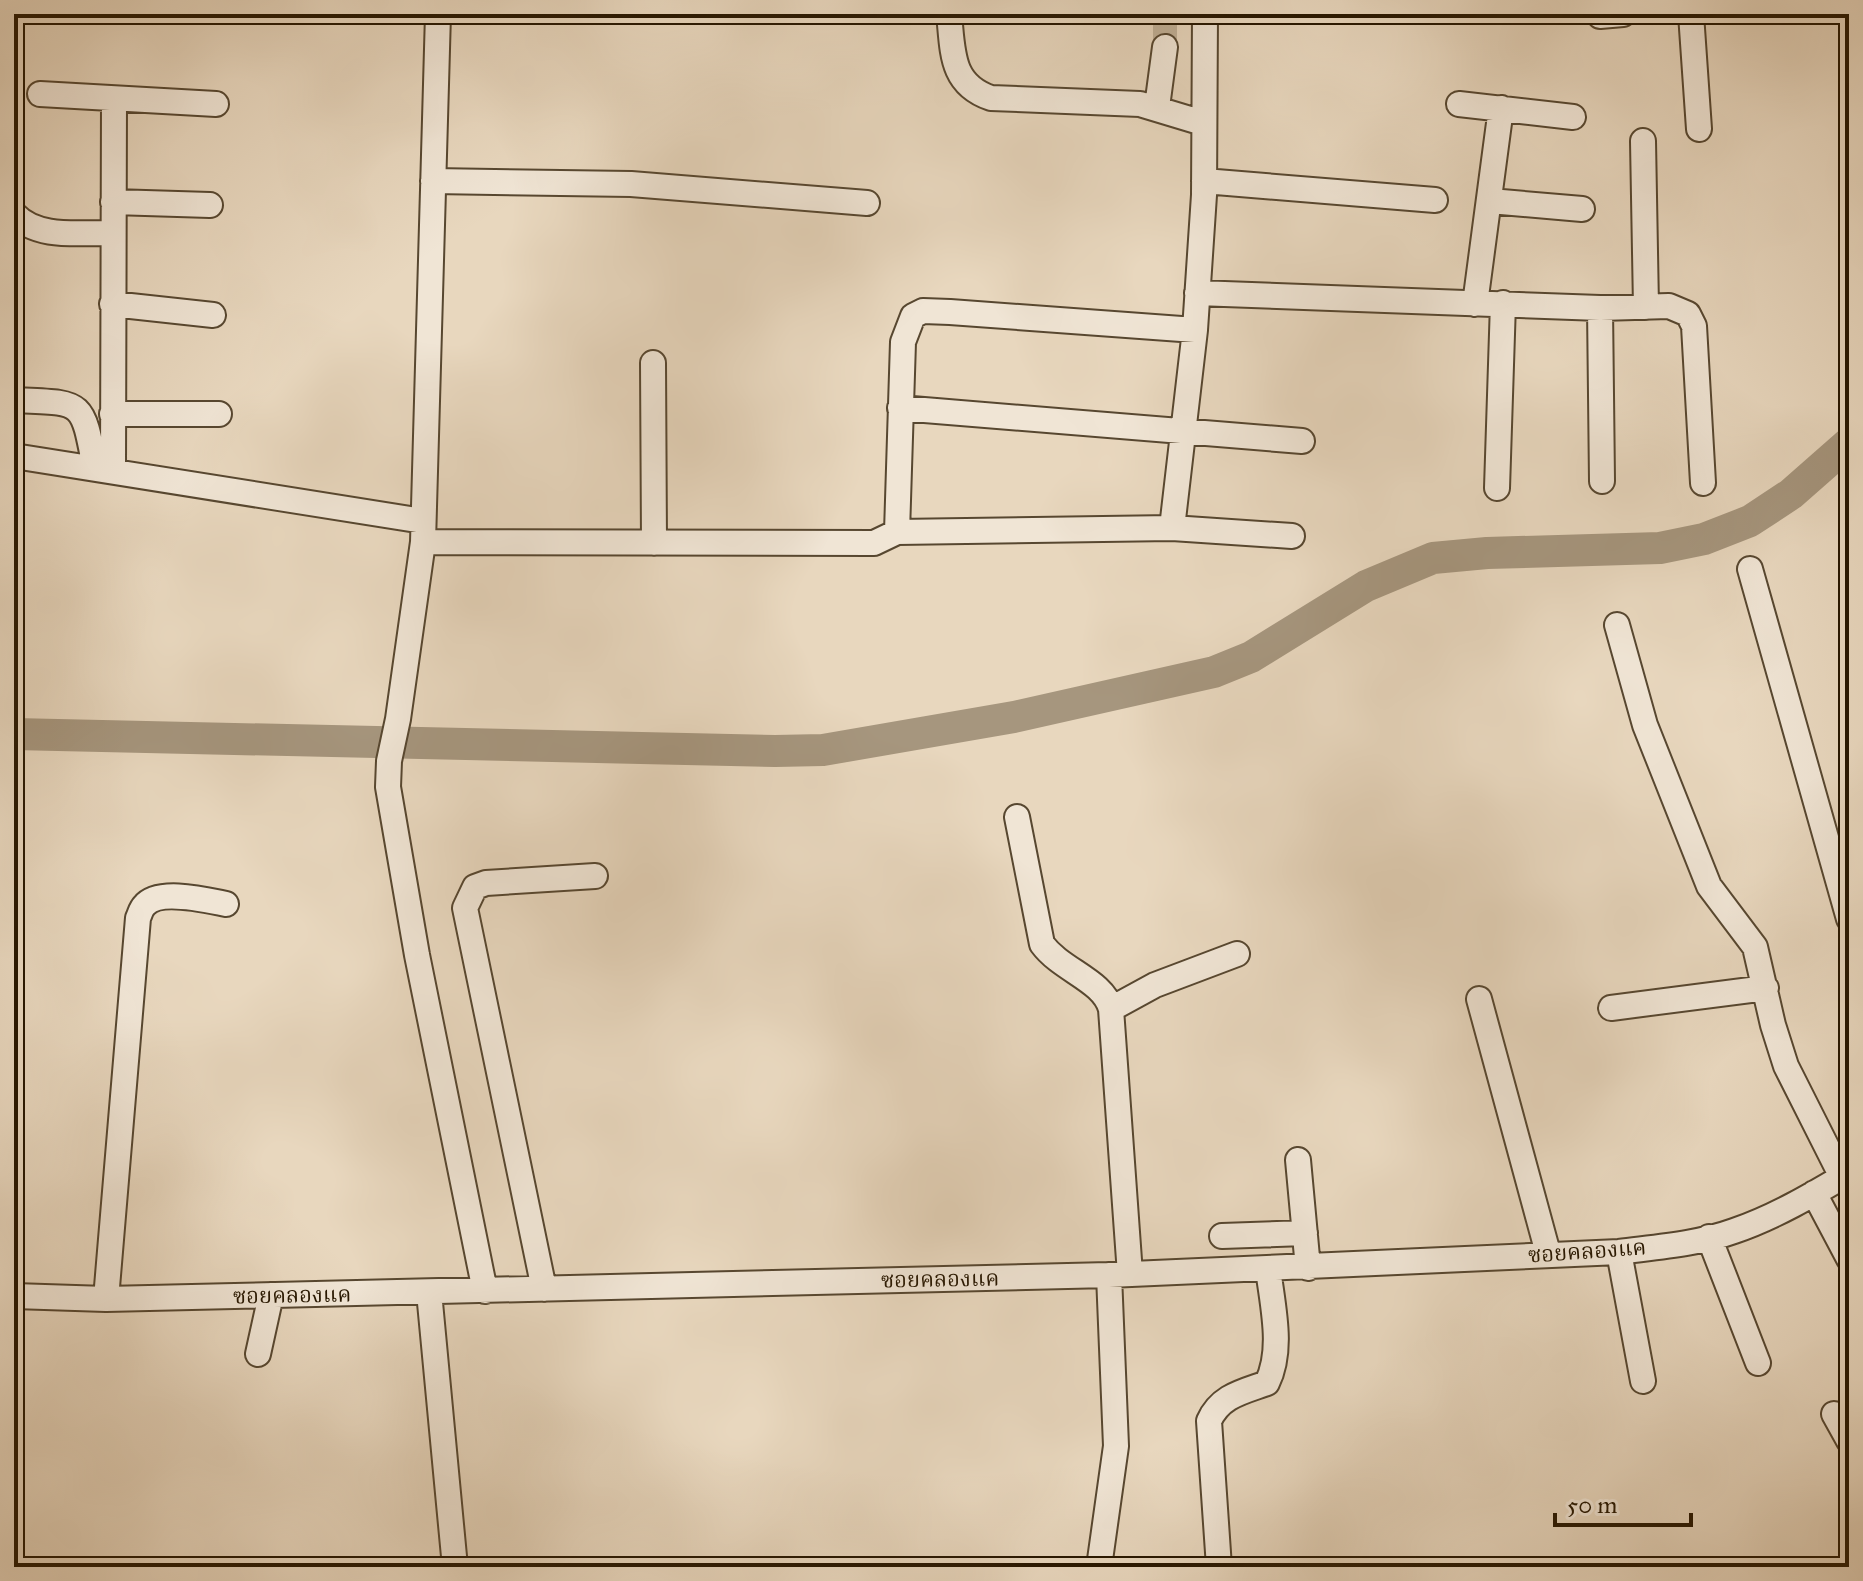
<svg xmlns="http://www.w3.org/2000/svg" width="1863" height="1581" font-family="'IM FELL Great Primer','Noto Serif Thai',serif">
<rect width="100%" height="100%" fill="#e8d7be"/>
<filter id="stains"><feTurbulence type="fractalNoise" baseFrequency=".0025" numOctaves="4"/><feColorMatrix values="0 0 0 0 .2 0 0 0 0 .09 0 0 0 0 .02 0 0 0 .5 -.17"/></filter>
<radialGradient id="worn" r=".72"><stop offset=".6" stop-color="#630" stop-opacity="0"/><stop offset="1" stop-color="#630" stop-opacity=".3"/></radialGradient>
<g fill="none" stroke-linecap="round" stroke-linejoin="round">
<path stroke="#a6967e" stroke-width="32" d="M14,734L775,751L823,750L1014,717L1214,672L1251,657L1366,586L1433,558L1487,553L1660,548L1704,539L1750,521L1791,494L1849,443"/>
<path stroke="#c1b198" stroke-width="24" stroke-dasharray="24 12" stroke-linecap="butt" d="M1165,47V14"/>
<g stroke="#574730" stroke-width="28">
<path id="minor" d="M438,14L423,542L398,719L389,761L388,787L417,955L485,1291
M949,14C953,51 950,84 991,98L1140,104L1203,123
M1691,14L1699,129
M1600,16L1623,14
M40,94L216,104
M1459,104L1573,117
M1157,107L1165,47
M1643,141L1646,307
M433,181L631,184L867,203
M1204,181L1435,200
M1490,201L1582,209
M113,202L210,205
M14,214C38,240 81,232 113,233
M1197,293L1600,308L1669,306L1688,314L1694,326L1703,483
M112,304L213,315
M1475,304L1501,108
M1600,308L1602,481
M653,363L654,543
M14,400C84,403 82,399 95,468
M900,408L1302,441
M112,414H219
M14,456L423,521
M113,471L114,99
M1497,488L1503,303
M1172,528L1195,330L1204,195L1205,14
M897,532L903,342L913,316L923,311L950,312L1195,330
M423,542L874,543L897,532L1172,528L1292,536
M1750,569L1849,919
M1617,625L1645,725L1709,886L1755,947L1773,1025L1786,1066L1842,1177
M1017,817L1042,944C1062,971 1103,980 1111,1009L1130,1274
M1479,999L1548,1253
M1611,1008L1766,988
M1111,1009L1155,985L1237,954
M1298,1160L1308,1268
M1814,1193L1849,1259
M1222,1236L1305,1233
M1709,1237L1758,1363
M1619,1252L1643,1381
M544,1289L465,908L475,887L486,883L595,876
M429,1292L455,1567
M14,1296L106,1299L1109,1275L1619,1252C1657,1247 1698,1244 1734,1231C1775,1217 1812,1195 1849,1173
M106,1299L138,918C140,914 141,909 144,906C158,888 206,900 226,904
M258,1354L271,1295
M1834,1414L1849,1441
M1099,1567L1116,1446L1109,1275
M1219,1567L1209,1421C1220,1396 1242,1392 1267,1383C1284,1349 1272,1304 1268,1268"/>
</g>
<use href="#minor" stroke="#f0e5d5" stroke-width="24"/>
</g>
<g text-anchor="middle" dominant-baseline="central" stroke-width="6" stroke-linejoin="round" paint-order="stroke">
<g font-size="22" fill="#271701" stroke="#f0e5d5">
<text transform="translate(1587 1251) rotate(-4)">ซอยคลองแค</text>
<text transform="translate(940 1279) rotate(-1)">ซอยคลองแค</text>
<text transform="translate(292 1295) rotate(-1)">ซอยคลองแค</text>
</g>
</g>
<rect width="1863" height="1581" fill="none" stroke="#e8d7be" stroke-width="48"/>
<rect x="16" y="16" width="1831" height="1549" fill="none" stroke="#271701" stroke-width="4"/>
<rect x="24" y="24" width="1815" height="1533" fill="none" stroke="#271701" stroke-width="2"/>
<path d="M1555 1513v12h136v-12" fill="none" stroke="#271701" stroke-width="4"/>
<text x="1567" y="1513" font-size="24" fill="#271701" stroke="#f0e5d5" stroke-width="6" paint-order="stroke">50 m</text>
<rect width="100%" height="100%" filter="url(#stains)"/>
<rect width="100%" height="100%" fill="url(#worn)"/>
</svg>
